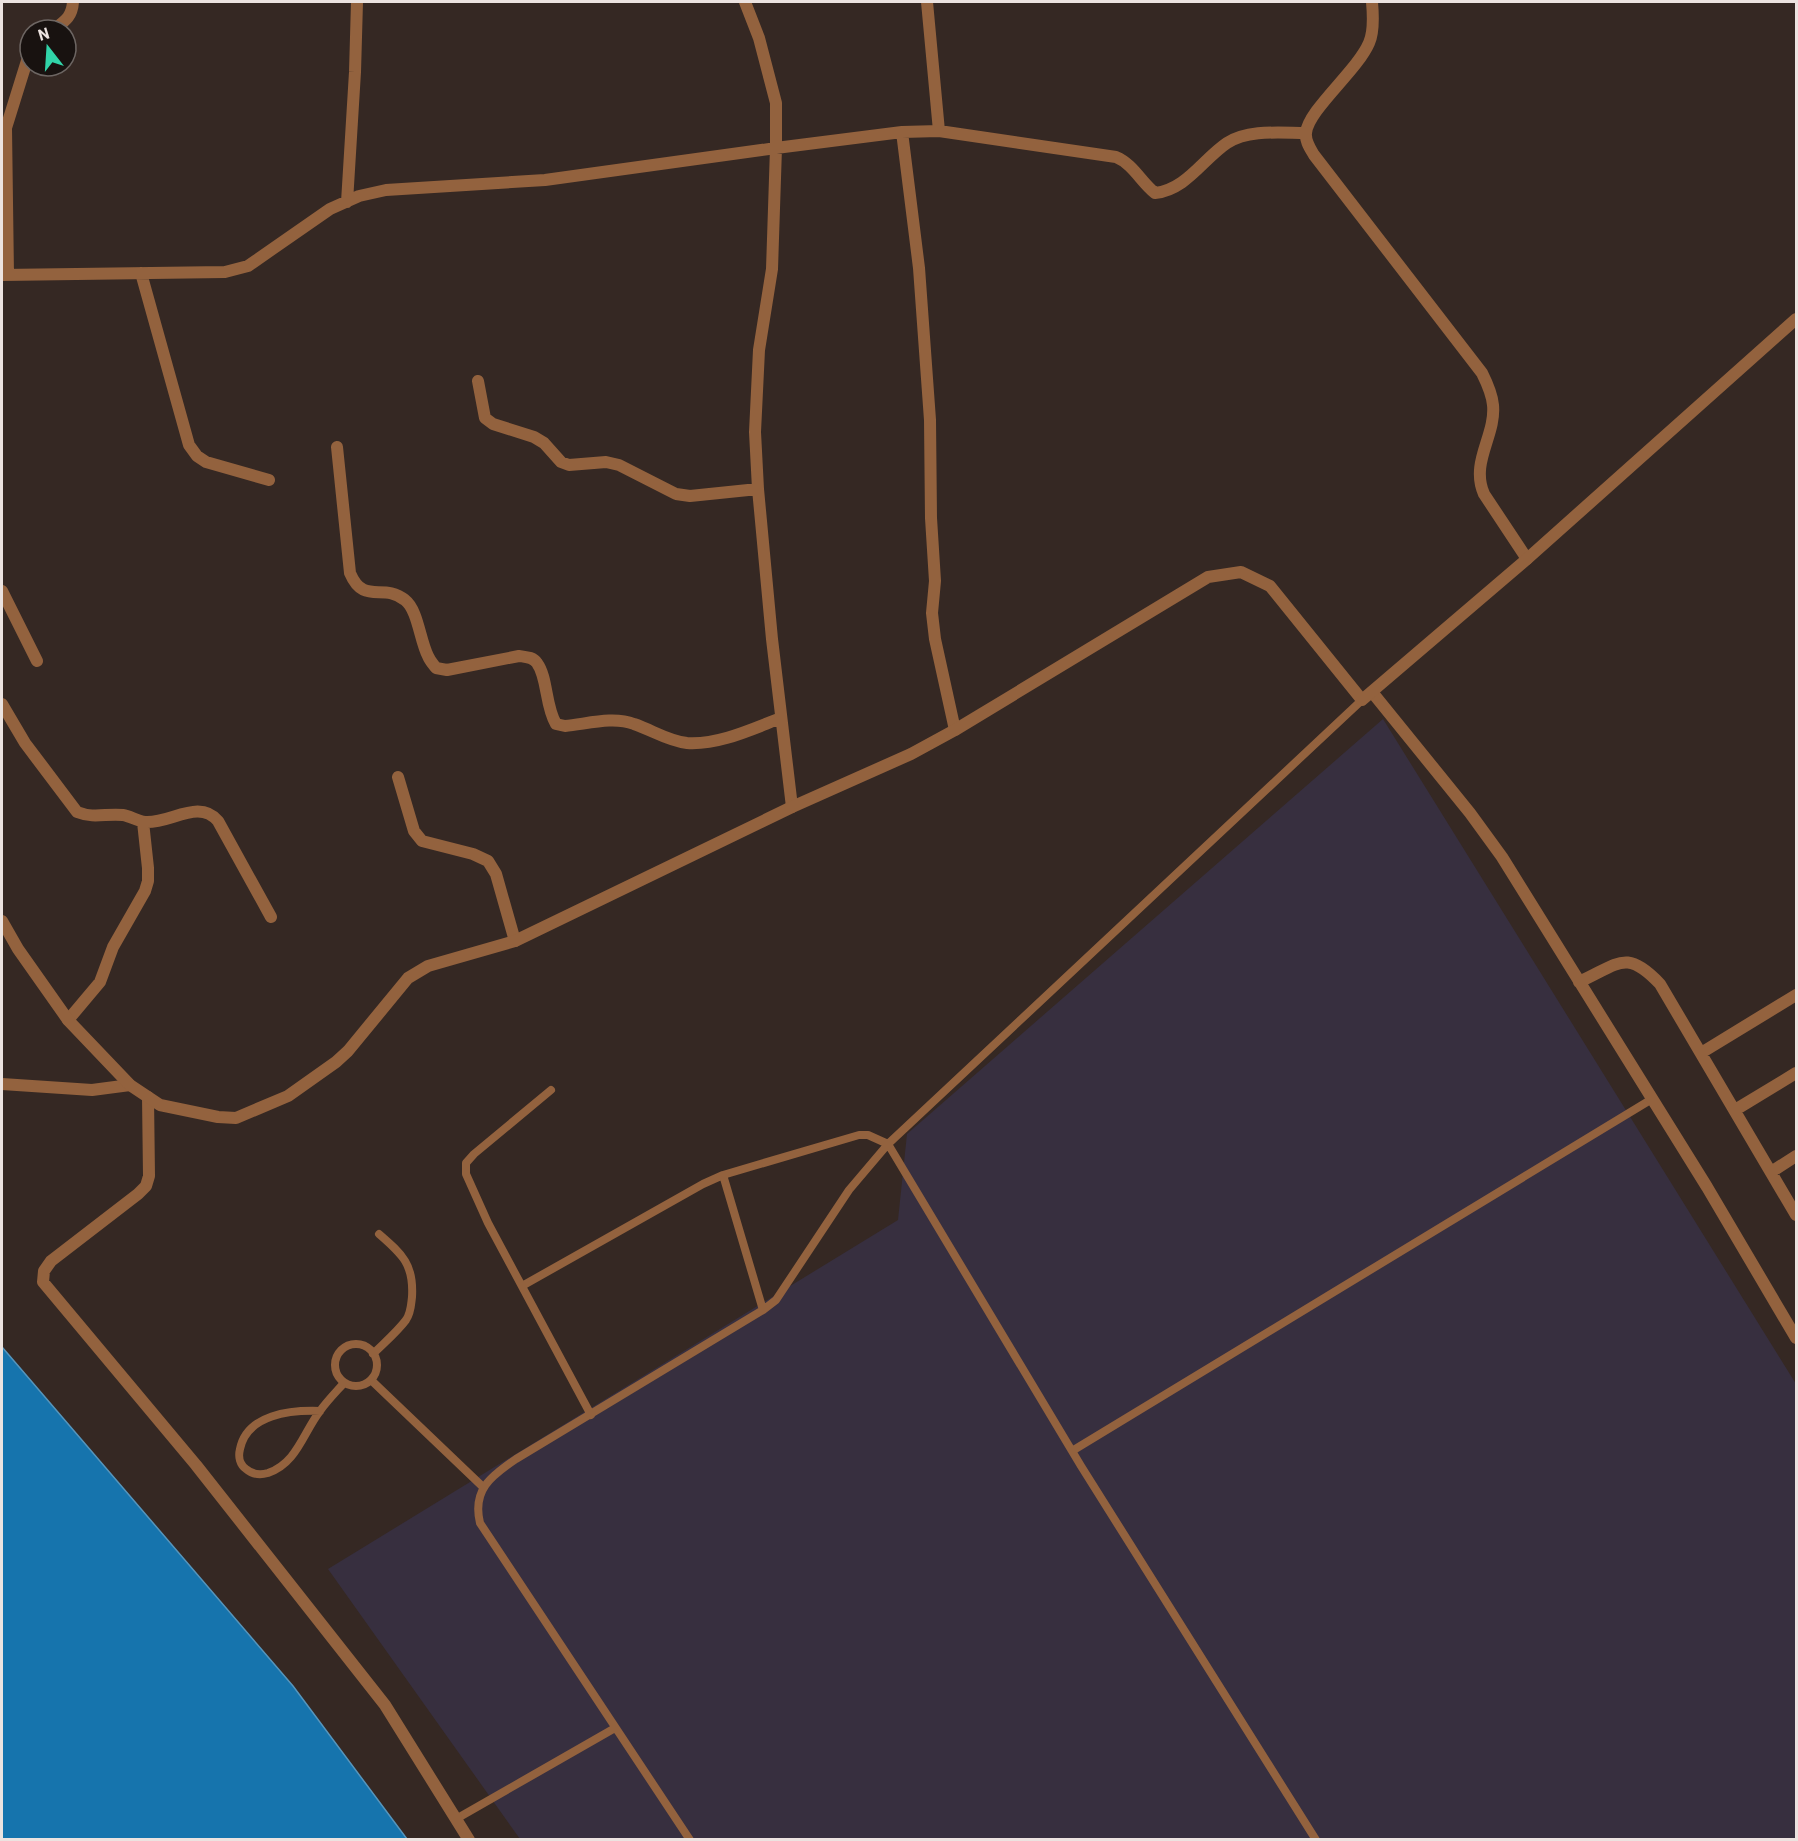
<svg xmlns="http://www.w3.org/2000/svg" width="1798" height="1841" font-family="Barlow,sans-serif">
<rect width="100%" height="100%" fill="#352823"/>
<path fill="#372f3f" d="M1383,719L1796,1384V1839H520L328,1569L898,1220L907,1134Z"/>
<path fill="#1674ad" stroke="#5695bc" stroke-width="1.5" d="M2,1347L293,1686L407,1839H2Z"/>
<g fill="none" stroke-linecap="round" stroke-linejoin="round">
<path stroke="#93623e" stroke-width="8" d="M551,1090L474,1154L466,1163V1174L488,1223L591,1415
M723,1175L763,1310
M522,1286L703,1184L723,1175L859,1135H868L888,1144L1081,1466L1316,1840
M335 1365a21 21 0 1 1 42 0a21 21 0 1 1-42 0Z
M373,1354C384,1343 397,1332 406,1320C411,1313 411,1305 412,1297C414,1264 402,1254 379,1234
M371,1380L483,1487
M320,1411C291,1410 247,1414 240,1449C238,1457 240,1465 246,1469C253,1475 261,1475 268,1473C297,1463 303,1433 320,1411C327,1401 336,1392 344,1383
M1072,1451L1652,1099
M456,1819L615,1728
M690,1840L480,1523C472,1490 491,1476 516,1459L763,1310L776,1300L849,1190L888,1144L1362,700"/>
<path stroke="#93623e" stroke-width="12" d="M745,2L759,38L776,103V148L772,269L759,350L755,432L758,489L772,639L792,807
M927,2L939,131L1116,157C1133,164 1141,182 1155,193C1186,190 1203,159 1227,143C1249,129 1281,133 1306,133
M1372,2C1373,13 1374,32 1369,43C1357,71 1308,110 1306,133C1305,141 1310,148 1314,155L1482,373C1487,383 1492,394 1493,405C1496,436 1470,462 1484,494L1527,559
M53,30C65,21 72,17 73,2
M902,132L919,268L930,420L931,518L935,581L932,613L935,639L955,730
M347,202L355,72L357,2
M141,273L189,445L197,456L206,462L269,480
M2,275L225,272L248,266L330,209L359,196L386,190L545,180L776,148L902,132L939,131
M8,275L6,128L30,51
M478,381L485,418L493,424L534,437L544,443L561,462L569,465L606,462L619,465L676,494L690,496L758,489
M337,447L350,573C364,606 383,582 405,600C418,610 420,641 428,656C430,661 433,664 436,668L447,670L519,656C526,657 533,657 537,663C548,678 545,706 556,724L565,726C587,724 613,716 634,724C652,730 668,741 687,743C719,745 752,729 781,718
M2,591L37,661
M1372,692L1470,813L1502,857L1707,1187L1796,1338
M2,704L25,743L77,812C95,819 106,813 123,815C130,816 137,821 145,822C170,824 199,798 218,821L271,917
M398,777L414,831L422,841L473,854L488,861L496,874L515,941
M1579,982C1619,964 1626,948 1660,984L1796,1215
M68,1020L100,982L113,947L145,891L148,881V868L143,822
M1701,1053L1796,995
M2,1084L92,1090L130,1085
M148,1097L149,1176L146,1186L138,1194L51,1261L44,1271L43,1282L196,1465L385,1705L469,1840
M1735,1110L1796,1073
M1771,1172L1796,1156"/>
<path stroke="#93623e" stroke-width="12" d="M2,921L18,949L68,1020L130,1085L160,1105L218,1117L236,1118L288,1096L336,1062L348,1051L408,978L428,966L515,941L792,807L911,754L955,730L1208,577L1241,572L1270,586L1362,700L1527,559L1796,319"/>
</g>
<rect width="1798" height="1841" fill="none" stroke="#ece3e0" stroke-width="6"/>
<g transform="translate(48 48) rotate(343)"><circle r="28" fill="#181210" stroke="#6d6663" stroke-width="1.5"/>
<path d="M0-4.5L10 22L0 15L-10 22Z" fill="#31d4a9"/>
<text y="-9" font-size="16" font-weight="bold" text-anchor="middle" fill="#ece3e0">N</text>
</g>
</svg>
